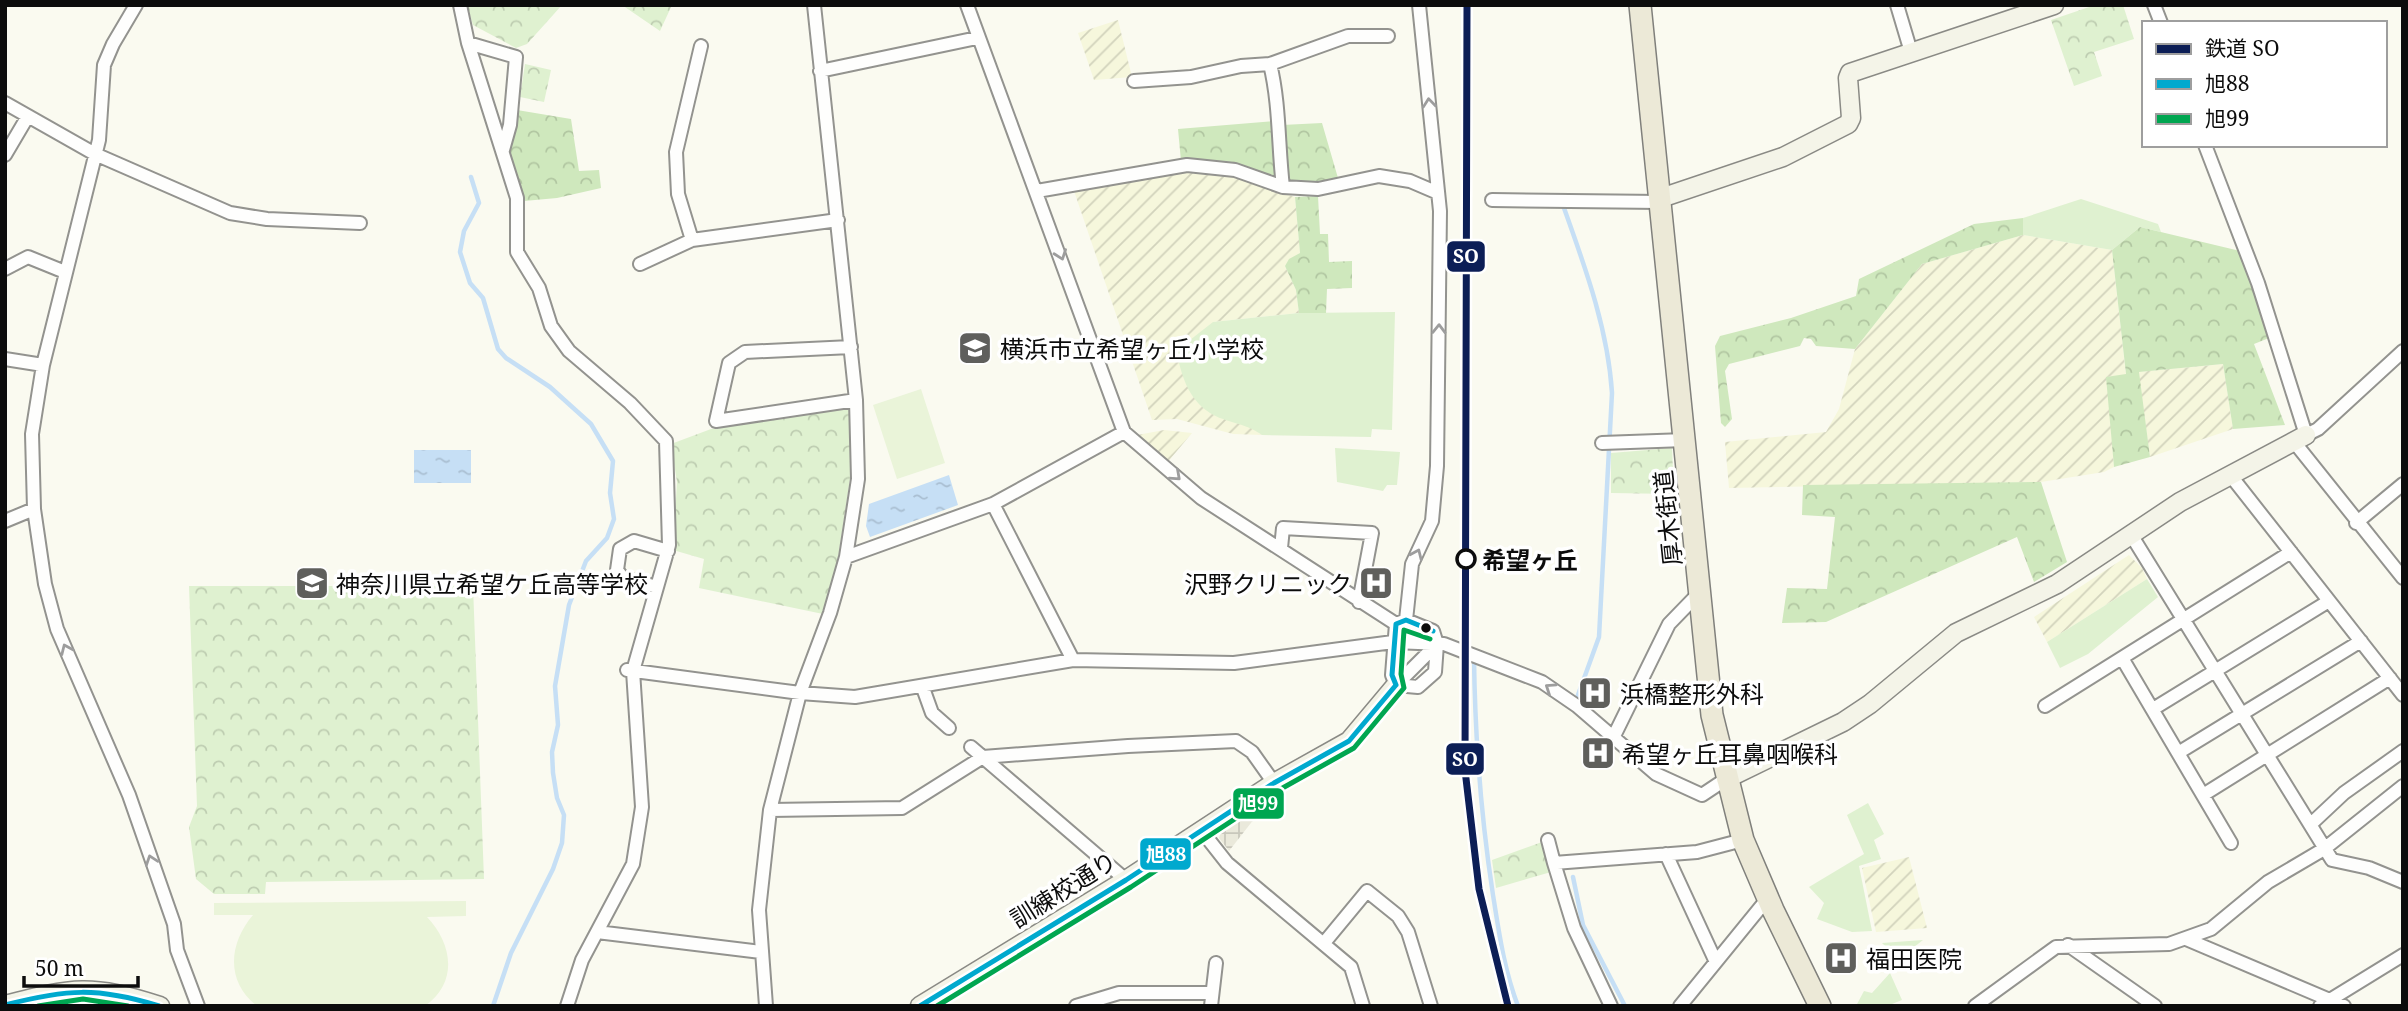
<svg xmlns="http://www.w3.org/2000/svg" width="2408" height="1011" font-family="'Noto Serif','Noto Sans JP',serif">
<defs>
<pattern id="farmland-furrows" width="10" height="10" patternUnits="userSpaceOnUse" patternTransform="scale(1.75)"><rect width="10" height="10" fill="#f6f7dc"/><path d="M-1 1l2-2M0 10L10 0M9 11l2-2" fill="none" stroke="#d2d3bc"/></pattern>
<pattern id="forest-crowns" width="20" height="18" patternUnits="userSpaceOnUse" patternTransform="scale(1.75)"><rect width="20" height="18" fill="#cfe8bd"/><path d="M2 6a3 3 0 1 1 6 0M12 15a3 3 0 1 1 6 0" fill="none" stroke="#b1c6a1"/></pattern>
<pattern id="park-crowns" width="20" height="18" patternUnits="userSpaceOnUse" patternTransform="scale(1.75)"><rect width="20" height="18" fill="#dff1d0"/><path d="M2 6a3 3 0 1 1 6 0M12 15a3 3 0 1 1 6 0" fill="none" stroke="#becdb1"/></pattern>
<pattern id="plaza-grid" width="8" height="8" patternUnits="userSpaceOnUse" patternTransform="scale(1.75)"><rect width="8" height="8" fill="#eae9db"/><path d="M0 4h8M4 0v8" fill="none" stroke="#c8c7bb"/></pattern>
<pattern id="water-ripples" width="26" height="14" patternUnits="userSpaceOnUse" patternTransform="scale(1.75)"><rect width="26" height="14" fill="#c6dff5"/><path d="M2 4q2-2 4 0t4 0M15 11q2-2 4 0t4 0" fill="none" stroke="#a9bed1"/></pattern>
</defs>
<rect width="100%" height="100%" fill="#fafaf0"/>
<path fill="url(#farmland-furrows)" d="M1118,20L1132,77L1094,80L1078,33Z
M1185,171L1233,175L1295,197L1300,253L1285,266L1296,290L1299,313L1213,322L1211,413L1247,424L1262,435L1233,434L1177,419L1152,420L1074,191Z
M2023,235L2112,250L2126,375L2107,377L2114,467L2104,472L2041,482L1729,488L1725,442L1826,432L1839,409L1855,349L1922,264Z
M2223,364L2233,429L2150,457L2138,372Z
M1164,430L1192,433L1166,464L1132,436Z
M2129,555L2142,568L2147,579L2047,642L2034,617Z
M1909,857L1927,928L1876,932L1862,868Z"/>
<path fill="#dff1d0" d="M2081,199L2158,224L2161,232L2140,227L2112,250L2023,235V218Z
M1395,312L1392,430L1372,429L1371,437L1262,435C1244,422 1226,423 1210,413C1187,398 1182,375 1176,351L1213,322L1299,313Z
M1335,448L1400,452L1397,485H1387L1383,491L1337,482Z
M2147,579L2158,597L2088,654L2060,668L2047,642Z
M1868,803L1884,834L1874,840L1881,859L1859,866L1872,931L1852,932L1817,919L1824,903L1809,887L1864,854L1847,815Z
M1923,940L1899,959L1882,943Z
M1890,973L1902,1000L1887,1006H1856L1864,991L1872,993Z"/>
<path fill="url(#forest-crowns)" d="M517,110L571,119L579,171L599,170L601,188L557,198L524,201L507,143Z
M1274,121L1279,182L1181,161L1178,129Z
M1322,123L1338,178L1306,185H1286L1282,125Z
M1318,196L1320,234H1328L1329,262L1352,261V288L1327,289L1326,313H1299L1296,290L1285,266L1289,259L1300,253L1295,197Z
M2023,218V235L1922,264L1855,349L1816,346L1811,339L1804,338L1800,346L1729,364L1725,371L1732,419L1725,427L1721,423L1715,346L1720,336L1791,318L1856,296L1859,279L1974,224Z
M2140,227L2240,251L2269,338L2254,344L2285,425L2233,429L2223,364L2139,372L2150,457L2114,467L2106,377L2126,374L2112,250Z
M2041,482L2067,562L2034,582L2017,537L1826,622L1782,623L1787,588L1827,589L1835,517L1802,515L1803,485Z"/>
<path fill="url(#park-crowns)" d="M467,5H562L527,44L516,48L473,25Z
M622,5H672L660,31Z
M2095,5H2123L2134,39L2094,52L2102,76L2074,86L2051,20Z
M525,64L551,70L544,102L520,97Z
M850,408V479L838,558L823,614L699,588L704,559L673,550L677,482L671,444L711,429Z
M1672,448L1674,494L1611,493V453Z
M189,586H473L484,879L266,882L265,894H214L196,879L189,827L197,806Z
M1542,842L1551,872L1496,888L1492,860Z"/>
<path fill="#eaf4d9" d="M921,389L945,463L897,479L873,405Z
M466,901V916L427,917C452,943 459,982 425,1006H257C225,981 229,943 253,915H214V903Z"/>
<path fill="url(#plaza-grid)" d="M1270,798L1265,805L1229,851L1219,838L1222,828Z"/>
<path fill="url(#water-ripples)" d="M414,450H471V483H414Z
M949,475L958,505L870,537L866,526L869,504Z"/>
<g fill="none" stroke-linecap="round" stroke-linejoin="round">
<path stroke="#c6dff5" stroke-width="4.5" d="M471,177L479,203L464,231L460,252L470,283L483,298L498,349L506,358L550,387L591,424L613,461L610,493L614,519L607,538L586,561L569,605L555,686L558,725L552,752L553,773L557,798L564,815L562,843L553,869L511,953L493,1006
M1564,208C1585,267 1608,329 1612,393L1599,637L1578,695
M1474,658C1475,738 1481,817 1493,895C1499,932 1504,970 1518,1006
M1573,877L1583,925L1625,1006"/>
<g stroke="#93938f" stroke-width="16">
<path id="street" d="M136,5L113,44L104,65L99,140L43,365L32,434L34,509L45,584L57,629L129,795L174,924L177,950L198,1006
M460,5L468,43L517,198V252L539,288L551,326L569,351L630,403L666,441L669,545L633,671L642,807L633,864L582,960L567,1006
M967,5L1124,432L1201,498L1396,624
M1897,5L1911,52
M2154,5L2161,23
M468,43L516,57L510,125L503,150
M1270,64C1280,105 1278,146 1283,187L1318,189L1379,176L1410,181L1438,193
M820,71L977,38
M1134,81L1191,77L1241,66L1270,64L1348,36H1388
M5,103L95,154L230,213L267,219L360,223
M2205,145L2258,283L2306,435L2318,429L2403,351
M5,155L28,116
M1037,191L1187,165L1235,170L1283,187
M1492,200L1661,202
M692,240L678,194L676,152L701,46
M640,264L692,240L838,220
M5,269L28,257L65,272
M851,347L745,352L729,363L716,421L856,400
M5,359L43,365
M1602,443L1685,440
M2295,443L2403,578
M2231,476L2403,695
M993,504L1073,660
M5,521L34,509
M2356,523L2403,484
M2130,533L2332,860L2369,868L2403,882
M1281,548L1283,528L1372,533L1359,602
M846,557L993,504L1124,432
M657,587L623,578L617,570L620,549L634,541L668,551
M1406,620L1412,564L1432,521L1437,466L1440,211L1419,5
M1406,620L1433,631L1437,644L1435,672L1418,687L1396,685L1392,675L1396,624Z
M2122,658L2231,843
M627,670L800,693L855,697L1073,660L1234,663L1393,642L1444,644L1542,682L1577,706L1656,774L1702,795L1726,779
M1396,685L1437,644
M923,688L932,713L949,728
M2045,706L2291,552
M2153,709L2329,601
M1614,736L1669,624L1701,591
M971,747L1126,880
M2178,753L2361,641
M2203,795L2390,678
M770,810L902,808L983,757L1128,746L1236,741L1252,752L1274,783
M2312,823L2344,793L2403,751
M1201,830L1227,863L1351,967L1363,1006
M1548,840L1554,863
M1666,854L1715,960
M597,932L761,952
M2186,939L2344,1006
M1324,943L1367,891L1398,916L1408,932L1431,1006
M2068,945L2155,1006
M766,1006L759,910L770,810L800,693L830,613L846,557L858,479L856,400L814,5
M1076,1006L1119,993H1212
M1211,1006L1216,963
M1611,1006L1574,928L1554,863L1697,852L1743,840
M1680,1006L1768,898
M1975,1006L2056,947L2169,944L2211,929L2268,882L2324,849L2403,786
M2320,1006L2403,955"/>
</g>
<g stroke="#8a8a85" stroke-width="21">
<path id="secondary" d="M1661,198L1783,157L1848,124L1851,118L1848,78L1850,73L2054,5
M1726,779L1843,722L1870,704L1956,633L2057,584L2180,502L2306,435
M5,1005C74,987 91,984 160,1006
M920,1006L1126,880L1274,783L1349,741L1396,685"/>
</g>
<g stroke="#80807c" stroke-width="24">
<path id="primary" d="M1640,5L1712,715L1743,840L1773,910L1820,1006"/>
</g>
<use href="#street" stroke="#fefefd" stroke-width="12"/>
<use href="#secondary" stroke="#f4f4e8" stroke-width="18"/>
<use href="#primary" stroke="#ece9d7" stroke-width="21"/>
<g stroke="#fff" stroke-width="10">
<path id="bus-1" d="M1396,685L1392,675L1396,624L1406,620L1433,631
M5,1005C67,989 97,987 159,1006
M920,1006L1126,880L1274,783L1349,741L1396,685"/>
</g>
<g stroke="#fff" stroke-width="10">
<path id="bus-2" d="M38,1006L83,999L128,1006
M937,1006L1131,887L1279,790L1354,748L1404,688L1401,674L1404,630L1430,639"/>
</g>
<use href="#bus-1" stroke="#00a9ce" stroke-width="5"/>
<use href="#bus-2" stroke="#00a651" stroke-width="5"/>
<g stroke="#fff" stroke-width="12">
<path id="rail-1" d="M1467,5L1465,770L1479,889L1508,1006"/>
</g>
<use href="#rail-1" stroke="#0c1e56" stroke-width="7"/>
</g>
<defs><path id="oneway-chevron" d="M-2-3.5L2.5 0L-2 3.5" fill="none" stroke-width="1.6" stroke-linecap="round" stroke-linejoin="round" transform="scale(1.75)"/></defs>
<g stroke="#9d9d9d">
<use href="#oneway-chevron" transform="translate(1429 103) rotate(-96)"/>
<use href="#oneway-chevron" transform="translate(1061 255) rotate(70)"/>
<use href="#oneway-chevron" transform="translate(1439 329) rotate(-89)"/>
<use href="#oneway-chevron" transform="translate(1176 476) rotate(42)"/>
<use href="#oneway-chevron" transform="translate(1417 554) rotate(-66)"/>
<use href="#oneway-chevron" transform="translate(66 649) rotate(-114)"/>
<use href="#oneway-chevron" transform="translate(1550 688) rotate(-146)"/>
<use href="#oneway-chevron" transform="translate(151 860) rotate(-109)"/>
</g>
<defs>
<g id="school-square" transform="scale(1.75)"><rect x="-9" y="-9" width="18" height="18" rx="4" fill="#5f5f5c" stroke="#fff"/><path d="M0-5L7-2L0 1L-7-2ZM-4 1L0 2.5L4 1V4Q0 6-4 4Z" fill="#fff"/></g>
<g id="hospital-square" transform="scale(1.75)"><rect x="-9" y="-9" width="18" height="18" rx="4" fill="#5f5f5c" stroke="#fff"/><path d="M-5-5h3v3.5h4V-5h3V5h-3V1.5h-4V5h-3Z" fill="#fff"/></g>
</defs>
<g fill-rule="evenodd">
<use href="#school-square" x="975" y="348"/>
<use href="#school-square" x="312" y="583"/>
<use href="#hospital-square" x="1376" y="583"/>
<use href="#hospital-square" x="1595" y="693"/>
<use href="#hospital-square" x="1598" y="753"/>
<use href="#hospital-square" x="1841" y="958"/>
</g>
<circle fill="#fff" stroke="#0c0c0c" stroke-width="3.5" cx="1466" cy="559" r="9"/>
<circle fill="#0c0c0c" stroke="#fff" stroke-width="2.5" cx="1426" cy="628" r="6"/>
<g text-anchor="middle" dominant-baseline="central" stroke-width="7" stroke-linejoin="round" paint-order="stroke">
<g font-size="24" fill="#0c0c0c" stroke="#fff" text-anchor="start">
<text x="1000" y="348">横浜市立希望ヶ丘小学校</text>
<text x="336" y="583">神奈川県立希望ケ丘高等学校</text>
<text x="1352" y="583" text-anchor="end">沢野クリニック</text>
<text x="1620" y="693">浜橋整形外科</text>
<text x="1622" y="753">希望ヶ丘耳鼻咽喉科</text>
<text x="1866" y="958">福田医院</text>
</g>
<g font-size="24" fill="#0c0c0c" stroke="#fff">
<text transform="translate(1667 518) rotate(-96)">厚木街道</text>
<text transform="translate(1063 889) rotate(-32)">訓練校通り</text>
</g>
<g font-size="24" font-weight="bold" fill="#0c0c0c" stroke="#fff" text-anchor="start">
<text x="1482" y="559">希望ヶ丘</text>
</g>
</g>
<g stroke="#fff" stroke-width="2.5">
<rect x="1446" y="240" width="40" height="33" rx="7" fill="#0c1e56"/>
<rect x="1445" y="742" width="40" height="34" rx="7" fill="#0c1e56"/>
<rect x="1232" y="787" width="53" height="33" rx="7" fill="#00a651"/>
<rect x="1139" y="837" width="53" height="34" rx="7" fill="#00a9ce"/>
</g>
<g font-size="19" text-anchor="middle" font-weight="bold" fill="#fff">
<text x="1466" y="263">SO</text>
<text x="1465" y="766">SO</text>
<text x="1258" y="810">旭99</text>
<text x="1166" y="861">旭88</text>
</g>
<rect width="2408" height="1011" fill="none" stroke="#0c0c0c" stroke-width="14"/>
<rect x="2142" y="21" width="245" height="126" fill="#ffffff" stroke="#9e9e9e" stroke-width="2"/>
<rect x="2156" y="44" width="35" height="10" fill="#0c1e56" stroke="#9e9e9e" stroke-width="2"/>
<text x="2205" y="56" font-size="21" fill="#0c0c0c">鉄道 SO</text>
<rect x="2156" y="79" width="35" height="10" fill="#00a9ce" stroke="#9e9e9e" stroke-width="2"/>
<text x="2205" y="91" font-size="21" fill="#0c0c0c">旭88</text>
<rect x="2156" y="114" width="35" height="10" fill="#00a651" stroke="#9e9e9e" stroke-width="2"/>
<text x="2205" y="126" font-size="21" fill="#0c0c0c">旭99</text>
<path d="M24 976v10h114v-10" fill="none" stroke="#0c0c0c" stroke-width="3.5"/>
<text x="35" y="976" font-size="21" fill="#0c0c0c" stroke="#ffffff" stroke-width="5" paint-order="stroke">50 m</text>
</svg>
